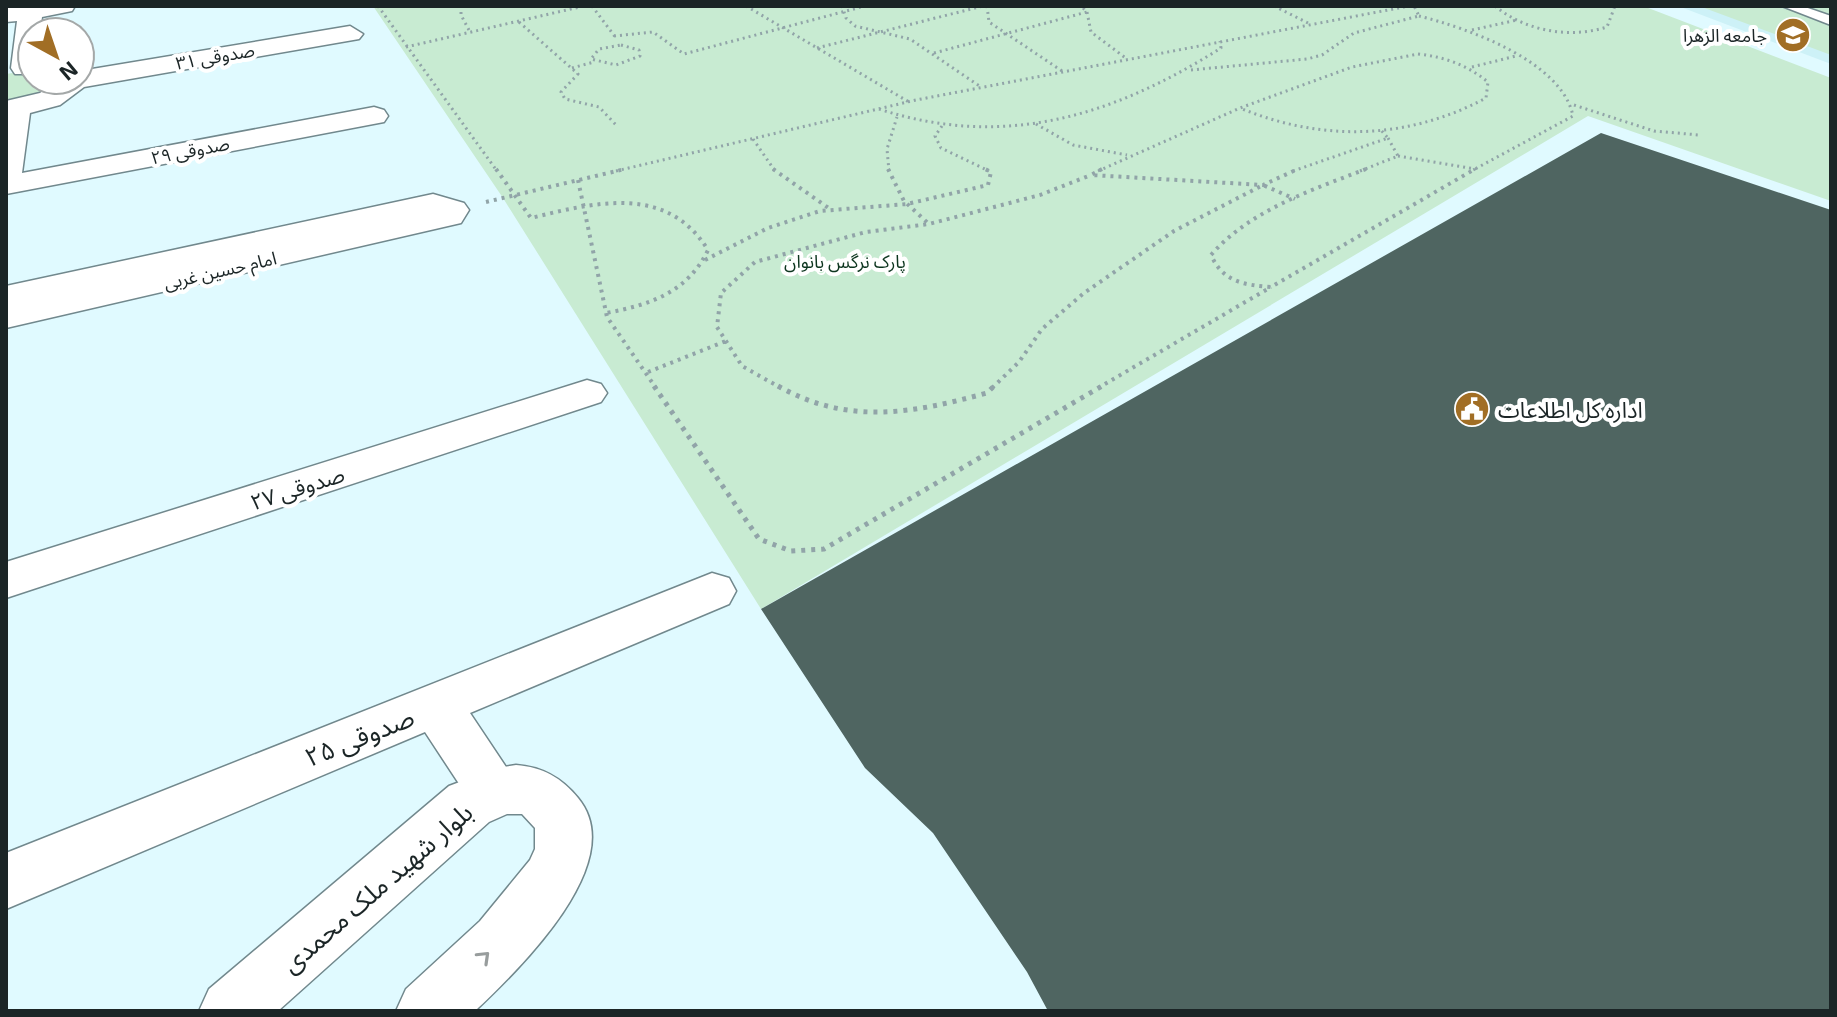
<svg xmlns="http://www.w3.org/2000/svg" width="1837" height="1017" font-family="'Exo 2','Noto Sans Arabic',sans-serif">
<rect width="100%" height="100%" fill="#e0faff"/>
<path fill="#cdf1f7" d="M1678,6H1831V64Z"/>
<path fill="#c8ebd2" d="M373,6H1643L1831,78V201L1588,116L761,609L503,198Z
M1699,6H1831V55Z
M32,70V80H63L58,88L6,106V74Z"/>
<path fill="#4f6561" d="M1601,133L1831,210V1011H1048L1027,972L933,833L865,768L761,609Z"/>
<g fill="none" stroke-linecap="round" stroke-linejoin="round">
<g stroke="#71888d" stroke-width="3">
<path id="lane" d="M1782,6H1802L1831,16V25Z"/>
</g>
<g stroke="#71888d" stroke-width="3">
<path id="street" d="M75,6L72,11L42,17L40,32H32V74H15L11,68L17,21L6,22V8Z
M350,26L363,34L359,39L84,87L60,105L30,113L22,173L374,107L384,110L388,116L384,122L6,194V101L40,93L58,80H80V71Z
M587,380L601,384L607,393L601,402L6,598V562Z
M712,573L729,578L736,591L729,604L470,713L522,791L513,808L494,815L475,808L425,732L6,909V853Z"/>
</g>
<g stroke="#71888d" stroke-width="3">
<path id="secondary" d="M433,194L464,203L469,210L461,223L6,328V286Z
M516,765C543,767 562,778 578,798C631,862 518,970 475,1011H396L406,989L480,921L530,860L535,849V828L522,814H507L489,822L278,1011H199L209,989L449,786L497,768Z"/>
</g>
<path stroke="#91a4a8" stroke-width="3" stroke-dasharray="2 4" stroke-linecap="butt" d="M378,6L497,171
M461,6V15L470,32
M592,6L616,38
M746,6L909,102
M842,6L846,18L855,26L910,39L981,87
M987,6L989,22L1062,71
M1274,6L1310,24
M1495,6C1525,31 1570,39 1607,27L1615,6
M1087,12L1091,32L1127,59
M1419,16C1467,28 1562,61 1573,116L1475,169
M519,22L578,74L561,92L565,99L599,107L618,127
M1472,30L1517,20
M614,36L653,32L684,54L865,6
M621,45L639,50L640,56L616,65L591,59L599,49Z
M406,47L584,6
M817,48L983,6
M934,53L1087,12L1081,6
M1418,54C1445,57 1467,65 1488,82L1486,98C1407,140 1322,142 1240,108L1352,67Z
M1472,67L1516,56
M572,68L594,62
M1191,70L1307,59L1322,55L1354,33L1419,16L1414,6
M1574,105L1654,131L1699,135
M879,109C1004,150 1113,116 1221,48L1220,41
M1036,124L1073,145L1127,155
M942,126L935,136L941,148L989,171
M1388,138L1398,156
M753,139L775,171
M1398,156L1475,169L1471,171
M616,171L916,100L1409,6
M889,171L887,149L897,117
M1098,171L1240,108
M1293,171L1388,138L1381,130
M1360,171L1398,156"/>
<path stroke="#91a4a8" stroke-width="4" stroke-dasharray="3 5" stroke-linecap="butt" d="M496,169L531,218C596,202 667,184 708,250C688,292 650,305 606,313
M773,169L830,209
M888,169L904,201L929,224L1040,195L1091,175
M1102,169L1091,175L1263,185L1298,169
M1366,169C1312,190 1250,210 1211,255C1223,282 1244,285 1271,287L1475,169
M578,180L607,317L656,388
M486,202L625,169
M705,260L768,228L820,211L907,204L988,185L991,172L985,169
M648,372L726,341
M781,388L742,366L717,327L721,293L755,262L866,232L929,224
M992,388L1019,362L1042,329L1084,293L1174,231L1263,185L1295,199
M1098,388L1271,287"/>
<path stroke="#91a4a8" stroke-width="5" stroke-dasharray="4 6" stroke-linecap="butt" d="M654,386L759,539L791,551L824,549L1102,386
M778,386C849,426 913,413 987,393L994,386"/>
<use href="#lane" fill="#fff" fill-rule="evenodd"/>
<use href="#street" fill="#fff" fill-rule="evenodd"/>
<use href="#secondary" fill="#fff" fill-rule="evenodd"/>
</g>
<defs><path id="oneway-chevron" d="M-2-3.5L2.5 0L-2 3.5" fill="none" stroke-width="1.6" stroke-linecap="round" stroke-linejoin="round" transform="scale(2)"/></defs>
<use stroke="#989d9d" href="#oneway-chevron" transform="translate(484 957) rotate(-44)"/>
<defs>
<g id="university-disc" transform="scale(1.8)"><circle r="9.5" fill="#a16e25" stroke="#fff"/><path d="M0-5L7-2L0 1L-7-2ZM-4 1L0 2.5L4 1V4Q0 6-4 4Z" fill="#fff"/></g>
<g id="civic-disc" transform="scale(1.8)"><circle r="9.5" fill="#a16e25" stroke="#fff"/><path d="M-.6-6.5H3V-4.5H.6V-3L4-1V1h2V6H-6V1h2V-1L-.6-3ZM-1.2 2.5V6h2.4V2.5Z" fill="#fff"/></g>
</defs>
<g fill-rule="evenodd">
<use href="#university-disc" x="1793" y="35"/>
<use href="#civic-disc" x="1472" y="409"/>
</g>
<g text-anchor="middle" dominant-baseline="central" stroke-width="8" stroke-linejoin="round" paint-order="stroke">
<g font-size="18" fill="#1b2526" stroke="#fff" text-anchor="end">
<text x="1767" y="35">جامعه الزهرا</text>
</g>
<g font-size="18" fill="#1b2526" stroke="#fff">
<text transform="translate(215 56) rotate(-10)">صدوقی ۳۱</text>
<text transform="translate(190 150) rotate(-11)">صدوقی ۲۹</text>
<text transform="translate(220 270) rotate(-13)">امام حسین غربی</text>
</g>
<g font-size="18" fill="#0d361f" stroke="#fff">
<text x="845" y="261">پارک نرگس بانوان</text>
</g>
<g font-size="22" fill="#1b2526" stroke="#fff" text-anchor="start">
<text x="1498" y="409">اداره کل اطلاعات</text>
</g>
<g font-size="22" fill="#1b2526" stroke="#fff">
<text transform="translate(297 487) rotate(-18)">صدوقی ۲۷</text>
</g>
<g font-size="26" fill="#1b2526" stroke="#fff">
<text transform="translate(359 736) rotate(-22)">صدوقی ۲۵</text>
<text transform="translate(376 887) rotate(-41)">بلوار شهید ملک محمدی</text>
</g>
</g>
<rect width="1837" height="1017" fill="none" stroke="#1b2526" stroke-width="16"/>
<g transform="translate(56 56) rotate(140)"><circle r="38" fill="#ffffff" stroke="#a4a8a8" stroke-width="2"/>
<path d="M0-6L14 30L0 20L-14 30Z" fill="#a16e25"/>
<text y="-12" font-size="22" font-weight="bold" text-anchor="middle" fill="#1b2526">N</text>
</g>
</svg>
